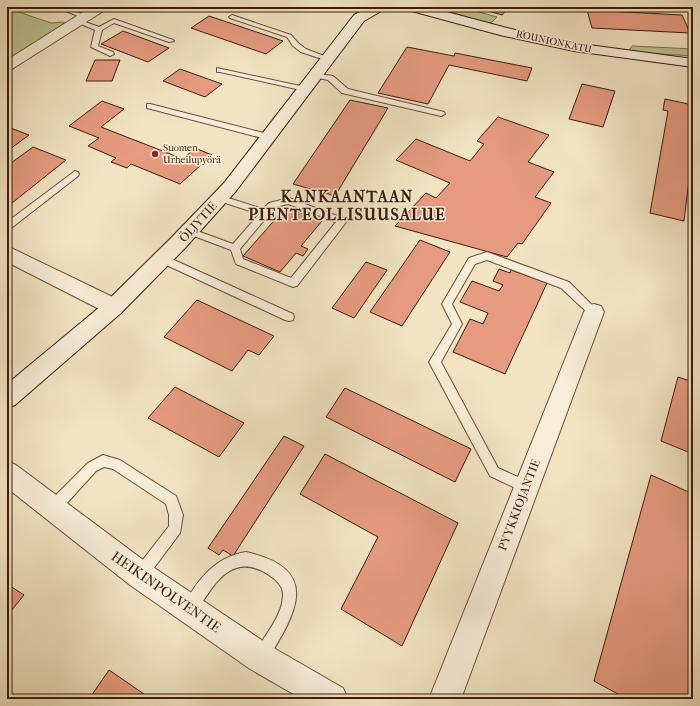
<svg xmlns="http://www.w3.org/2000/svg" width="700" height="706" font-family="'IM FELL French Canon',serif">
<rect width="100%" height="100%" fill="#f2e4c3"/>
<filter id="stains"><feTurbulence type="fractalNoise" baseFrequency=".005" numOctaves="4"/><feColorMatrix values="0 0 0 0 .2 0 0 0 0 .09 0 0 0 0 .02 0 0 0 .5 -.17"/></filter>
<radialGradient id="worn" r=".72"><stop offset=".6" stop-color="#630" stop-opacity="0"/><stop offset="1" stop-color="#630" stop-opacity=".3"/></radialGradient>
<path fill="#bec392" stroke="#7c704e" d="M433,7H461L497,17L492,22L486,23Z
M7,8L51,23L62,22L68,24L10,60L7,59Z
M632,46L693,49V56L628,52Z"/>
<path fill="#e69b81" stroke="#3b1c0b" d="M174,7H195L189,11Z
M474,7H509L502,15Z
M587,10L682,15L690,33L592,28Z
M209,16L283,41L266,54L191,28Z
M123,31L169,48L148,62L101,44Z
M407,47L454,56L455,53L532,68L527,81L449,65L428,104L378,93Z
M95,60H120L112,81H86Z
M180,69L222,84L205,97L163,81Z
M582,84L615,91L603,127L569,119Z
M665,99L693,105L692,116H693V147L684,221L650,213L668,111L663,110Z
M350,100L388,108L335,196L293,184Z
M102,101L124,109L101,127L183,159L195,148L212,155L180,184L131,164L127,168L111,162L116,158L88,146L99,138L69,126Z
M498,117L549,135L528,162L554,172L535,197L551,203L522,244L518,243L507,257L395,226L426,193L436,198L450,183L396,160L416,139L470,161L484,144L477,141Z
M8,127L29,135L10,149L7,148Z
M33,147L66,160L7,207V166Z
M286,207L322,221L301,246L308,249L303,256L296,253L280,272L243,256Z
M420,240L450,252L402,326L370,312Z
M366,262L387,270L354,318L332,308Z
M499,269L510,273L511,270L547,283L505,374L453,352L470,319L483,324L488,313L460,302L472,281L499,291L503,285L493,281Z
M197,300L274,336L259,355L248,350L232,371L164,337Z
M678,377L693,382V454L661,441Z
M175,387L244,423L219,457L148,418Z
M345,388L471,449L455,482L326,417Z
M284,436L304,446L233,556L223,550L219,555L208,548Z
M325,454L458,523L402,646L341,609L378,537L300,494Z
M651,475L693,494V699H627L594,681Z
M7,584L24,595L7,616Z
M109,670L144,694L141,699H89Z"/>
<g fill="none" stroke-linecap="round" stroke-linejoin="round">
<g stroke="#694e39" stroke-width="2">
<path id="lane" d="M56,7H65L88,17L83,18Z
M232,15L291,35L298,43L306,49L332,59L328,61L301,52L293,46L287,37L230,18L229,17Z
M114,19L173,40L174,41L169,42L114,23L102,30L98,46L113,52L114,54L110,56L91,47L95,30L74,21L77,19L99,27Z
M217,68L305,87L309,89L305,91L220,72H217Z
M313,73L333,76L348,89L444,112L445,114L441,116L342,93L328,80L313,77Z
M147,104H150L272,135L273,137L269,140L266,139L147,108Z
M75,171L78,172L79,174L78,176L10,229L7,230V222Z
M219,195L263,209L269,203L289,198L345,219L347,221L297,286L293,287L236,264L231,250L186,233L184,231L189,228L233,244L259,214L216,200L215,198L216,196ZM288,204L336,222L291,278L243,259L240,249L275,207Z
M487,252L569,282L599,312L598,315L594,316L590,315L561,288L487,260L475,264L452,304L462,324L441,362L498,468L531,483L532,487L531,491L526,493L490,476L429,362L452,324L442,304L469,258Z
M163,255L293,314L294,317L293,320L289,321L285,320L160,262L158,259Z
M103,455L120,460L176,496L183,515L180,533L145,580L140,582L135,580L133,575L135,570L169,526V515L166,504L113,469L104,467L96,471L57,514L52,515L47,514L45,509L47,504L88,463Z
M246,552C324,569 295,615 266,662L261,664L256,662L254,657C262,636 283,618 283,594C283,586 275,579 269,575C231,550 213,586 195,614L190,616L185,614L183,609C194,582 216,556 246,552Z"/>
</g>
<g stroke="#694e39" stroke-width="2">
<path id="street" d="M91,7H106L105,10L12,69L7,70V60Z
M7,246L121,301L124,307L121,313L114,315L107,313L7,262Z
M594,304L601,306L604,312L461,699H429L584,312L587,306Z
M7,461L16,465L150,565L272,647L343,688L348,699H302L250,669L130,585L7,488Z"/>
</g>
<g stroke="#3b1c0b" stroke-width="2">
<path id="secondary" d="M369,7H384L383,10L364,21L236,191L186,247L121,313L15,405L7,408V384L107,301L172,237L224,183L354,15Z
M407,7H428L507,28L574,43L693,59V67L574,51L500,35L408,10Z"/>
</g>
<use href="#lane" fill="#f7edd8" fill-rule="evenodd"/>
<use href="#street" fill="#f7edd8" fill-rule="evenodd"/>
<use href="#secondary" fill="#f7edd8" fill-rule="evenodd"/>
</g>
<circle fill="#8f2418" stroke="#f7edd8" stroke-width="1.5" cx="155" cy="154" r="4"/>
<g text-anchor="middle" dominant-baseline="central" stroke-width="3" stroke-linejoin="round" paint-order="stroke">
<g font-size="10" fill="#3b1c0b" stroke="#f7edd8">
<text transform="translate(554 42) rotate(12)">ROUNIONKATU</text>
</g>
<g font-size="10" fill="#3b1c0b" stroke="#f7edd8" text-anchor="start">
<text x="163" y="148">Suomen<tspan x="163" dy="12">Urheilupyörä</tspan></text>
</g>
<g font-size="12" fill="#3b1c0b" stroke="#f7edd8">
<text transform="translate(198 222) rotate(-48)">ÖLJYTIE</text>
<text transform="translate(519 505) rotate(-69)">PYYKKIOJANTIE</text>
</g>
<g font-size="14" fill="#3b1c0b" stroke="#f7edd8">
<text transform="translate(166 592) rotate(35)">HEIKINPOLVENTIE</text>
</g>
<g font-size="16" font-weight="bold" letter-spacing="1" fill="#3b1c0b" stroke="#f7edd8">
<text x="347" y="196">KANKAANTAAN<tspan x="347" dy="18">PIENTEOLLISUUSALUE</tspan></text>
</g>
</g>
<rect width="700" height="706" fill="none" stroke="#f2e4c3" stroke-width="24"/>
<rect x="8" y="8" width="684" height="690" fill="none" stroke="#3b1c0b" stroke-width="2"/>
<rect x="12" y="12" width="676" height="682" fill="none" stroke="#3b1c0b"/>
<rect width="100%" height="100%" filter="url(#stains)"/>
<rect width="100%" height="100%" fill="url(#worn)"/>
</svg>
